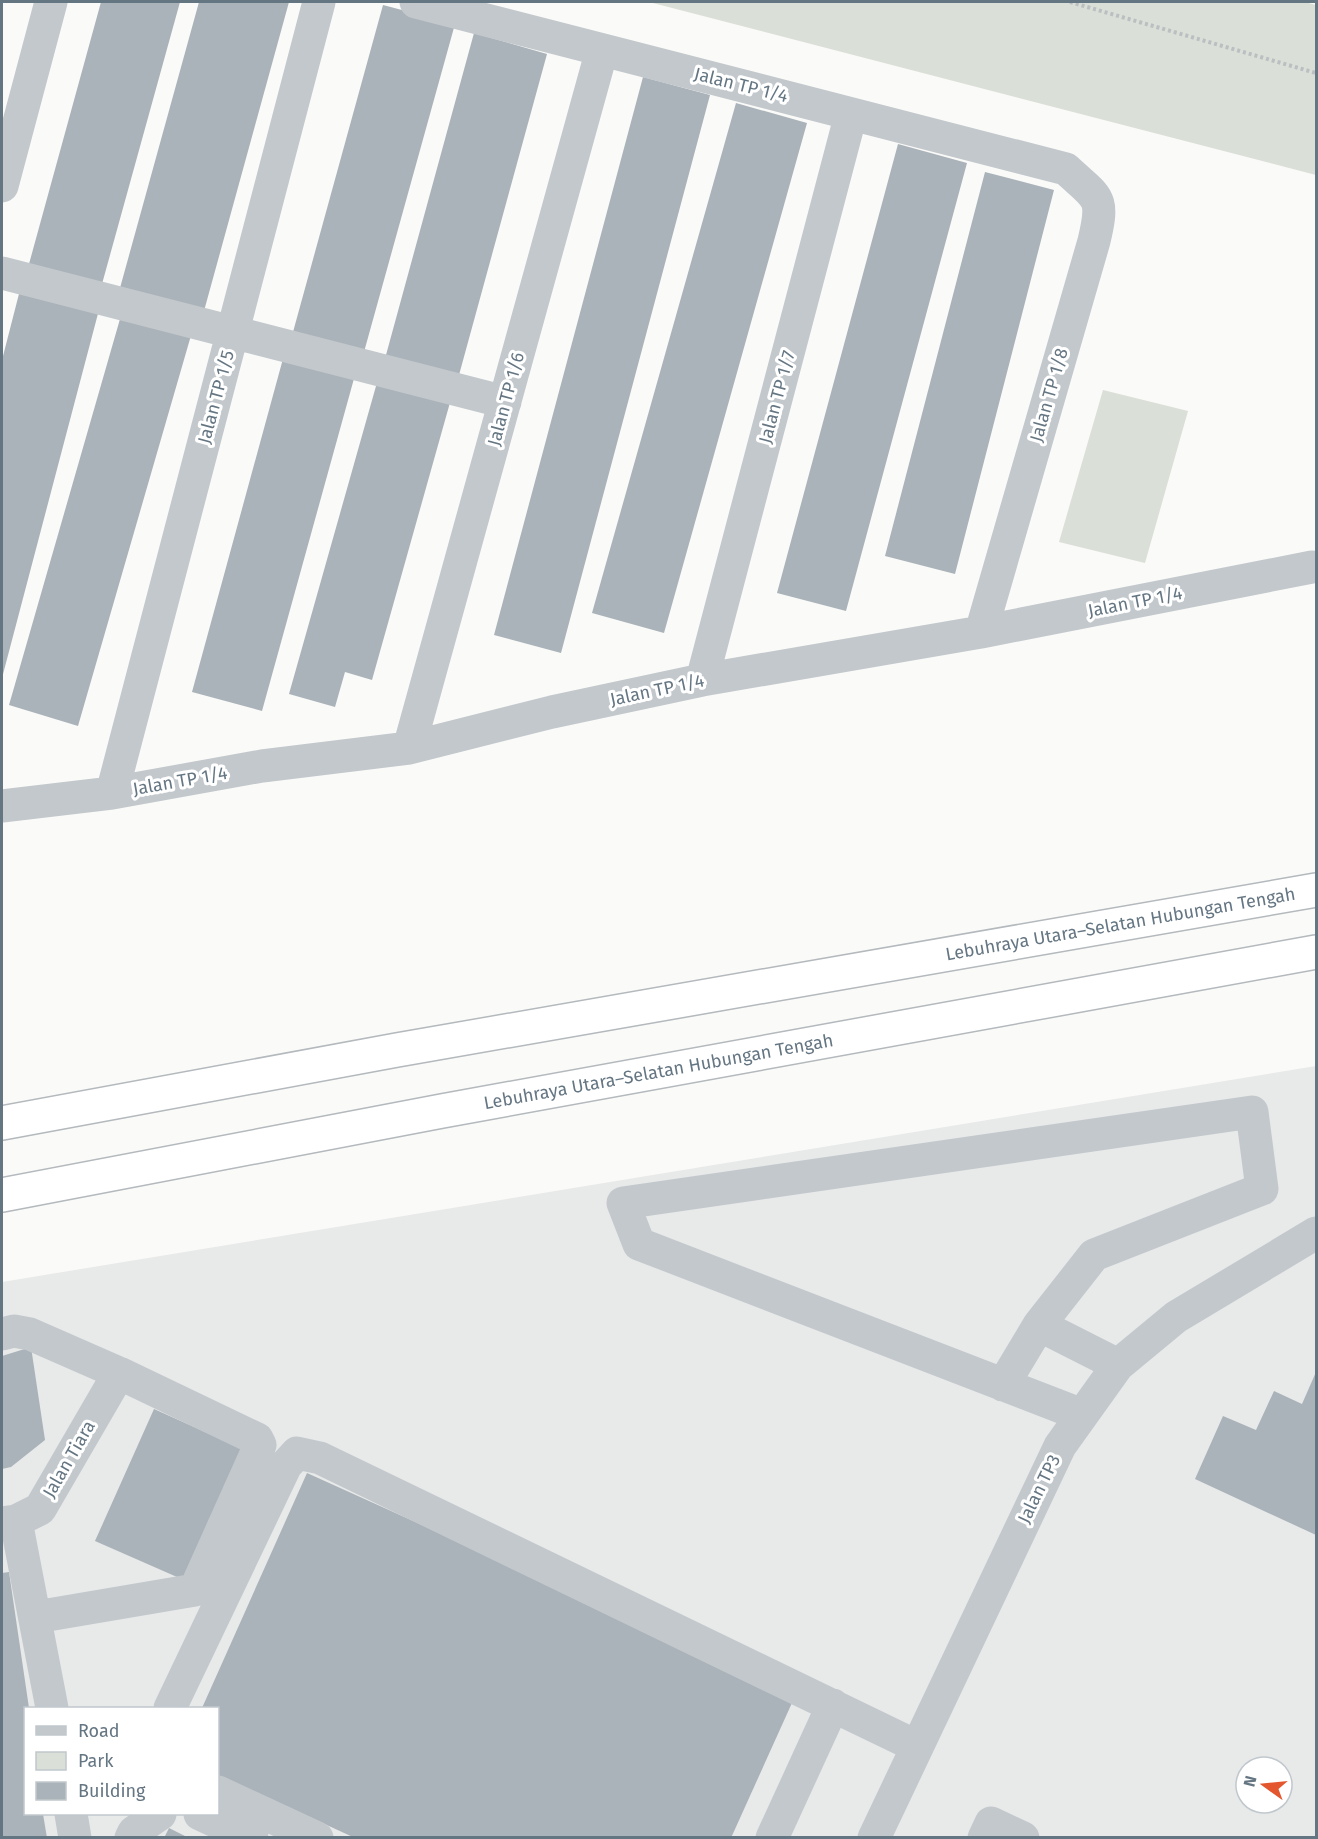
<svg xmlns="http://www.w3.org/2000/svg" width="1318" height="1839" font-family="'Fira Sans',sans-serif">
<rect width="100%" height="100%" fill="#fafaf8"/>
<path fill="#e8e9e9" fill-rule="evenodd" d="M1316,1066V1837H2V1282ZM26,1708H218V1814H26ZM1246,1767H1282V1803H1246Z"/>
<path fill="#dadfd7" d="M649,2H1305L1316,5V175Z
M1103,390L1188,411L1145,563L1059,542Z"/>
<path fill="#aab3b9" d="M101,2H180L102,284L29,264Z
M199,2H289L204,311L120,288Z
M383,5L455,24L364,352L293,332Z
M474,33L547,54L459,375L386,355Z
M643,77L710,95L561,653L494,635Z
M736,103L807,123L664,633L592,613Z
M898,144L967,163L846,611L777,593Z
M985,172L1054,190L955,574L885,556Z
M21,286L100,306L2,678V360Z
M122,312L192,332L78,726L9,705Z
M284,355L355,375L262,711L192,692Z
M378,379L451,399L372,680L345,672L335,707L289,694Z
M31,1347L45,1440L11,1467L2,1469V1356Z
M1316,1372V1535L1195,1479L1223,1416L1256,1430L1274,1391L1302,1404Z
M154,1409L252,1453L193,1584L95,1541Z
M307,1473L796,1694L731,1838H355L218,1775V1708H202Z
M9,1572L29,1708H26V1814H43L47,1838H2V1573Z
M169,1828L189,1838H164Z"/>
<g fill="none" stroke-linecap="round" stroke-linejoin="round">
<g stroke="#b4b9bd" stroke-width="36">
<g id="highway">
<path id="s1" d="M2,1123L397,1050L1316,890"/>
<path id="s2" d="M2,1195L442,1111L1316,952"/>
</g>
</g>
<path stroke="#bbbfc2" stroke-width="4" stroke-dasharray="3 3" stroke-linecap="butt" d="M1070,2L1316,73"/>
<path stroke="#c3c8cc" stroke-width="33" d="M416,2L1066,169C1098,199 1105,195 1094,241L981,632
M2,186L51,2
M2,273L505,402
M702,680L851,114
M409,748L602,50
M112,793L319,2
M2,806L112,793L262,766L409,748L552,712L702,680L981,632L1312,567
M2,1334L14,1331L30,1334L119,1373L257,1439L260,1445L195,1590L36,1617
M1003,1385L1039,1325
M1082,1415L639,1244L623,1203L1252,1112L1262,1189L1094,1255L1039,1325L1118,1365
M16,1521L52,1708
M2,1523L16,1521L40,1509L119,1373
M170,1708L286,1465L297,1453L320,1458L916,1746
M218,1792L317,1838
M71,1814L75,1838
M200,1814L252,1838
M131,1838L134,1832L160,1814
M772,1838L833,1705
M874,1838L1060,1446L1118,1365L1176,1317L1316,1233
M984,1838L991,1823L1023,1838"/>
<use href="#highway" stroke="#fff" stroke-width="33"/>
</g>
<g text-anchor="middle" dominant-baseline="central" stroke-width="6" stroke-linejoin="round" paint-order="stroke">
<g font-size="18" fill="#657683" stroke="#fff">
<text transform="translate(741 85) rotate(14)">Jalan TP 1/4</text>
<text transform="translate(1049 395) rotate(-74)">Jalan TP 1/8</text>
<text transform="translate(216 397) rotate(-75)">Jalan TP 1/5</text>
<text transform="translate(777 397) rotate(-75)">Jalan TP 1/7</text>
<text transform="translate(506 399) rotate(-75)">Jalan TP 1/6</text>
<text transform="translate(1135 602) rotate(-11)">Jalan TP 1/4</text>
<text transform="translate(657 690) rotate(-12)">Jalan TP 1/4</text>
<text transform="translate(180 781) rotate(-10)">Jalan TP 1/4</text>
<text stroke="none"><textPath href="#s1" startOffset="1136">Lebuhraya Utara–Selatan Hubungan Tengah</textPath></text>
<text stroke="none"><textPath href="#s2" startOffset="668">Lebuhraya Utara–Selatan Hubungan Tengah</textPath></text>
<text transform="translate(69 1459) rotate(-60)">Jalan Tiara</text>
<text transform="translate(1039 1489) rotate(-64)">Jalan TP3</text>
</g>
</g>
<rect width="1318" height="1839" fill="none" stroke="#657683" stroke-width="6"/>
<rect x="24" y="1707" width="195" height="108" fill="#ffffff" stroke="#c1c8cd" stroke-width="1.5"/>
<rect x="36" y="1726" width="30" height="9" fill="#c3c8cc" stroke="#c1c8cd" stroke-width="1.5"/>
<text x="78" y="1737" font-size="18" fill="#657683">Road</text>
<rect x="36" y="1752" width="30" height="18" fill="#dadfd7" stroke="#c1c8cd" stroke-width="1.5"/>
<text x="78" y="1767" font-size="18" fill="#657683">Park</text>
<rect x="36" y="1782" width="30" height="18" fill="#aab3b9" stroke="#c1c8cd" stroke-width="1.5"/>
<text x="78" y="1797" font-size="18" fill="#657683">Building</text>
<g transform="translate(1264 1785) rotate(285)"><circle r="28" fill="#ffffff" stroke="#c1c8cd" stroke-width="1.5"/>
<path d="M0-4.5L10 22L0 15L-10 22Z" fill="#e4572e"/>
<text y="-9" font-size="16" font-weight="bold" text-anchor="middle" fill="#657683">N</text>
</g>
</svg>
